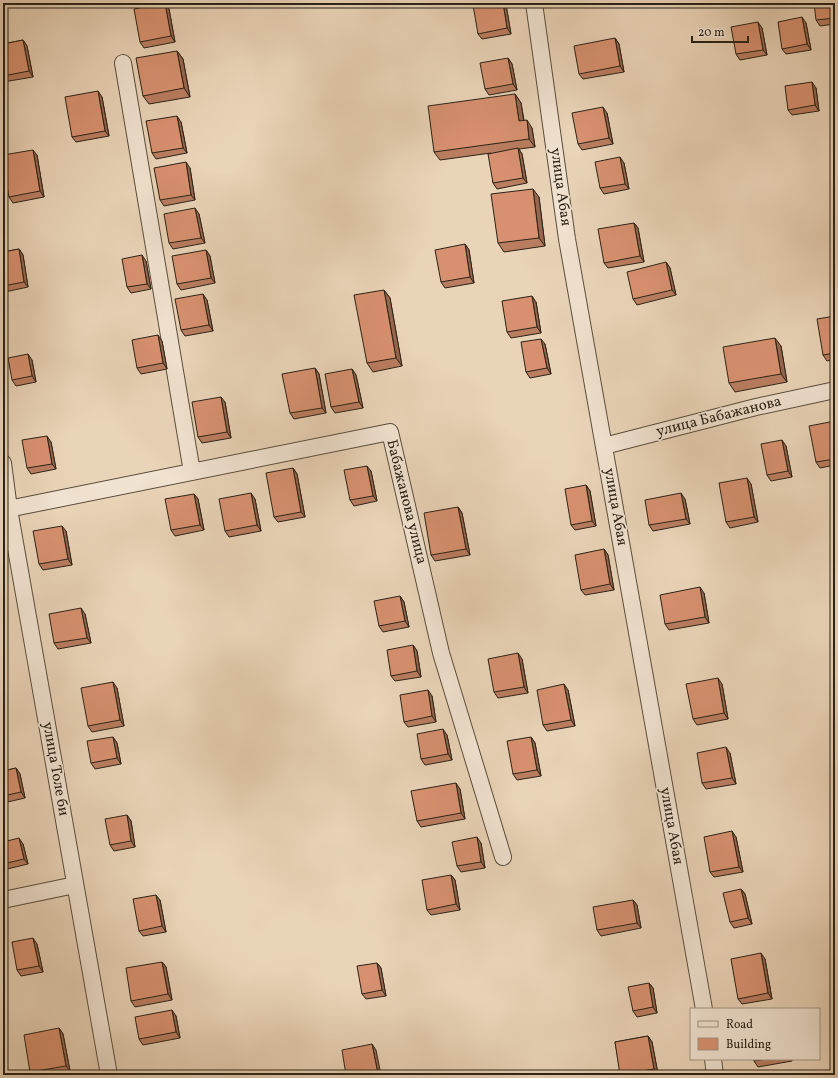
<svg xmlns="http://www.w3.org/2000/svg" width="838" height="1078" font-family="Vollkorn,serif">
<rect width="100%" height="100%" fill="#ead4b8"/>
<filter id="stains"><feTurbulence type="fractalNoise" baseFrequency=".005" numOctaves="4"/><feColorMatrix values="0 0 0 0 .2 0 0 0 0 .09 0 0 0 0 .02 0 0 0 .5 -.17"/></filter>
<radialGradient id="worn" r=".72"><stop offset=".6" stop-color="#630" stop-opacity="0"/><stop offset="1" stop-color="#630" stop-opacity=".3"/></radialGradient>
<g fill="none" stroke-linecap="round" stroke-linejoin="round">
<g stroke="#5a4e3e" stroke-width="18">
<path id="minor" d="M534,3L567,239L704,1009
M123,63L192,472
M604,446L756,407L835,390
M3,463L9,509L109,1075
M3,510L390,432L441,653L503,857
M3,900L75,885
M713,1059L715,1075"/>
</g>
<use href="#minor" stroke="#f1e3d1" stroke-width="16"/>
</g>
<path fill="#ba7d60" stroke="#2a2216" d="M484,3H505L506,5L511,34L482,39L478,34Z
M835,3V24L820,26L816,20Z
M169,9L175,42L144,48L140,42Z
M806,23L811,50L786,54L782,49Z
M762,28L767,55L740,60L736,54Z
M615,38L619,44L624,72L583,79L579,74Z
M23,40L27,46L33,77L3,82V44Z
M177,51L183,59L190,97L149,104L143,96Z
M508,58L512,64L517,90L489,95L485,89Z
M816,88L819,111L792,115L788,110Z
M515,94L521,103L524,120L532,128L535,147L519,149L522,154L527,183L497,189L493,183L491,153L440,160L434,152Z
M102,97L109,136L76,142L72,137Z
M607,113L613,144L582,150L578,144Z
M181,122L187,153L156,159L152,153Z
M37,155L44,197L13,203L9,197Z
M624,163L629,189L604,194L600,188Z
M190,168L195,200L164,206L160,200Z
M539,197L545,246L504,252L498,243Z
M199,214L205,243L173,249L169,243Z
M634,223L638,228L644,262L608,268L604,263Z
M465,244L469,250L474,283L445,288L441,282Z
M19,249L23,255L28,287L5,292L3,288V252Z
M206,250L210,256L215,283L181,290L177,284Z
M146,261L151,289L131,293L127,287Z
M666,262L670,268L676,295L637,305L633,299Z
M384,290L390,298L402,366L373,372L367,363Z
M207,300L213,331L185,336L181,330Z
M536,302L541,333L511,338L507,332Z
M835,316V359L827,361L823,355Z
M162,341L167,369L141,374L137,368Z
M545,344L551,374L530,378L526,372Z
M781,346L787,382L735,392L729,383Z
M32,360L36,382L16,386L12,380Z
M315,368L319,374L326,413L294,419L290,413Z
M352,369L356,375L363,408L335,413L331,407Z
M225,402L231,438L202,443L198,437Z
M835,422V465L820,468L816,462Z
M51,442L56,469L31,474L27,468Z
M786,446L792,477L771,481L767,475Z
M293,468L297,474L305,517L278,522L274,517Z
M371,471L377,501L354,506L350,500Z
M751,484L758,522L730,528L726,522Z
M586,485L590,491L596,526L575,530L571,525Z
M194,494L198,499L204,530L175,536L171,530Z
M255,499L261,531L229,537L225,531Z
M685,499L690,524L653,531L649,525Z
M458,507L462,513L470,555L435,561L431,555Z
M66,531L72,565L43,570L39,564Z
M604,549L608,555L614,590L585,595L581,590Z
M704,593L709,623L669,630L665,624Z
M400,596L404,602L409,627L383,632L379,626Z
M85,614L91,643L58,649L54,643Z
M413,645L417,651L421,677L395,681L391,676Z
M522,659L528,693L498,698L494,692Z
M722,684L728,719L697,725L693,719Z
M117,688L124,726L92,732L88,726Z
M568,690L575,726L547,731L543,725Z
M432,696L436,722L408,727L404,722Z
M447,735L452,760L425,765L421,759Z
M113,737L117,743L121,764L95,769L91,763Z
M531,737L535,743L541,776L517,780L513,774Z
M730,753L736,784L706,789L702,783Z
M16,768L20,774L25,798L3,803V771Z
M460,789L465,819L421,827L417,821Z
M127,815L131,821L135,847L114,851L110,845Z
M736,837L743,872L714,877L710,872Z
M3,842L23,844L28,864L3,870Z
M481,843L485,868L461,872L457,866Z
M451,875L455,880L460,910L431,915L427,910Z
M741,889L745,894L752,924L734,928L730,922Z
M160,900L166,932L143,936L139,931Z
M633,900L637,905L641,928L601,936L597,930Z
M37,944L43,972L21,976L17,970Z
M765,959L772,999L742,1004L738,999Z
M162,962L166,967L172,1000L135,1007L131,1001Z
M377,963L381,968L386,996L366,999L362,994Z
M649,983L653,988L657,1013L637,1017L633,1011Z
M176,1016L180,1038L143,1045L139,1039Z
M59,1028L63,1034L70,1071L50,1075H32L30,1072Z
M648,1036L652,1042L658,1074L654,1075H621L615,1042Z
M753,1059H792V1061L758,1067L754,1061Z"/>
<path fill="#97664e" stroke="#2a2216" d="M165,3L169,9L175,42L171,36Z
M503,3H505L506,5L511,34L507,28Z
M802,17L806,23L811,50L807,44Z
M758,22L762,28L767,55L763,50Z
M615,38L619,44L624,72L620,66Z
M23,40L27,46L33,77L29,71Z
M177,51L183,59L190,97L184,88Z
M508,58L512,64L517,90L513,84Z
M812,82L816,88L819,111L815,105Z
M98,91L102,97L109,136L105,131Z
M515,94L521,103L525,129L519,121Z
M603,107L607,113L613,144L609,138Z
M177,116L181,122L187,153L183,148Z
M527,120L532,128L535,147L529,139Z
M518,148L522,154L527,183L523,178Z
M33,150L37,155L44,197L40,191Z
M620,157L624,163L629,189L625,184Z
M186,162L190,168L195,200L191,195Z
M533,189L539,197L545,246L539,238Z
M195,208L199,214L205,243L201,238Z
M634,223L638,228L644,262L640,256Z
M465,244L469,250L474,283L470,277Z
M19,249L23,255L28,287L24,282Z
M206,250L210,256L215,283L211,278Z
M142,255L146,261L151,289L147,284Z
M666,262L670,268L676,295L672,290Z
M384,290L390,298L402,366L396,358Z
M203,294L207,300L213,331L209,325Z
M532,296L536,302L541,333L537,327Z
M158,335L162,341L167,369L163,363Z
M775,338L781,346L787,382L781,374Z
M541,339L545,344L551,374L547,368Z
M28,354L32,360L36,382L32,376Z
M315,368L319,374L326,413L322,408Z
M352,369L356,375L363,408L359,402Z
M221,397L225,402L231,438L227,432Z
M47,436L51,442L56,469L52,464Z
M782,440L786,446L792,477L788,471Z
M367,466L371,471L377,501L373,496Z
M293,468L297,474L305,517L301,512Z
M747,478L751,484L758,522L754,517Z
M586,485L590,491L596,526L592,521Z
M251,493L255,499L261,531L257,525Z
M681,493L685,499L690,524L686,519Z
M194,494L198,499L204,530L200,525Z
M458,507L462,513L470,555L466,549Z
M62,526L66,531L72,565L68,559Z
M604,549L608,555L614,590L610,584Z
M700,587L704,593L709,623L705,617Z
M400,596L404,602L409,627L405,621Z
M81,608L85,614L91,643L87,638Z
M413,645L417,651L421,677L417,671Z
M518,653L522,659L528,693L524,687Z
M718,678L722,684L728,719L724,713Z
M113,682L117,688L124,726L120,720Z
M564,684L568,690L575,726L571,720Z
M428,690L432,696L436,722L432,716Z
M443,729L447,735L452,760L448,754Z
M113,737L117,743L121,764L117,758Z
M531,737L535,743L541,776L537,770Z
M726,747L730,753L736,784L732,778Z
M16,768L20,774L25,798L21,792Z
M456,783L460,789L465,819L461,813Z
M127,815L131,821L135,847L131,841Z
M732,831L736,837L743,872L739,867Z
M477,837L481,843L485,868L481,862Z
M19,838L23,844L28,864L24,859Z
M451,875L455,880L460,910L456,904Z
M741,889L745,894L752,924L748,918Z
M156,895L160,900L166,932L162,926Z
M633,900L637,905L641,928L637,923Z
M33,938L37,944L43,972L39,966Z
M761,953L765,959L772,999L768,993Z
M162,962L166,967L172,1000L168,994Z
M377,963L381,968L386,996L382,990Z
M649,983L653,988L657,1013L653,1007Z
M172,1010L176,1016L180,1038L176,1032Z
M59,1028L63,1034L70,1071L66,1066Z
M648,1036L652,1042L658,1074L654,1069Z
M372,1044L376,1050L381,1075H378V1074Z"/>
<path fill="#d89170" stroke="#2a2216" d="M165,3L171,36L140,42L134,9Z
M484,3H503L507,28L478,34L473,5Z
M814,3H834L835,18L816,20Z
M802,17L807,44L782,49L778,22Z
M758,22L763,50L736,54L731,27Z
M615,38L620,66L579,74L574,46Z
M23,40L29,71L3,76V44Z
M177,51L184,88L143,96L136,58Z
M508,58L513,84L485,89L480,63Z
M812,82L815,105L788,110L785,86Z
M98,91L105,131L72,137L65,97Z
M515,94L519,121L527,120L529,139L434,152L428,106Z
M603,107L609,138L578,144L572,113Z
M177,116L183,148L152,153L146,121Z
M518,148L523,178L493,183L488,154Z
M33,150L40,191L9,197L3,165V155Z
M620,157L625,184L600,188L595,162Z
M186,162L191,195L160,200L154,168Z
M533,189L539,238L498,243L491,194Z
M195,208L201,238L169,243L164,214Z
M634,223L640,256L604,263L598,229Z
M465,244L470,277L441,282L435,250Z
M19,249L24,282L3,286V252Z
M206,250L211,278L177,284L172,256Z
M142,255L147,284L127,287L122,259Z
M666,262L672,290L633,299L627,272Z
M384,290L396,358L367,363L354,295Z
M203,294L209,325L181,330L175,299Z
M532,296L537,327L507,332L502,301Z
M835,316V353L823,355L817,319Z
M158,335L163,363L137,368L132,340Z
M775,338L781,374L729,383L723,347Z
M541,339L547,368L526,372L521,342Z
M28,354L32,376L12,380L8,358Z
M315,368L322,408L290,413L282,374Z
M352,369L359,402L331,407L325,374Z
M221,397L227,432L198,437L192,402Z
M835,421V459L816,462L809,426Z
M47,436L52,464L27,468L22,440Z
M782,440L788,471L767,475L761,444Z
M367,466L373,496L350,500L344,470Z
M293,468L301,512L274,517L266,473Z
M747,478L754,517L726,522L719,483Z
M586,485L592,521L571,525L565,489Z
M251,493L257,525L225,531L219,499Z
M681,493L686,519L649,525L645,500Z
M194,494L200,525L171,530L165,499Z
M458,507L466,549L431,555L424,513Z
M62,526L68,559L39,564L33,531Z
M604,549L610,584L581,590L575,555Z
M700,587L705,617L665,624L660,595Z
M400,596L405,621L379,626L374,601Z
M81,608L87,638L54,643L49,614Z
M413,645L417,671L391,676L387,650Z
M518,653L524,687L494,692L488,659Z
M718,678L724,713L693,719L686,684Z
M113,682L120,720L88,726L81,688Z
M564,684L571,720L543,725L537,690Z
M428,690L432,716L404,722L400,695Z
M443,729L448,754L421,759L417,734Z
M113,737L117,758L91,763L87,741Z
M531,737L537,770L513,774L507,741Z
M726,747L732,778L702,783L697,753Z
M16,768L21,792L3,796V771Z
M456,783L461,813L417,821L411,791Z
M127,815L131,841L110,845L105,819Z
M732,831L739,867L710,872L704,837Z
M477,837L481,862L457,866L452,842Z
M19,838L24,859L3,864V842Z
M451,875L456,904L427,910L422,880Z
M741,889L748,918L730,922L723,893Z
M156,895L162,926L139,931L133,899Z
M633,900L637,923L597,930L593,907Z
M33,938L39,966L17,970L12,942Z
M761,953L768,993L738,999L731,959Z
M162,962L168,994L131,1001L126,968Z
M377,963L382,990L362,994L357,966Z
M649,983L653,1007L633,1011L628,987Z
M172,1010L176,1032L139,1039L135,1017Z
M59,1028L66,1066L30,1072L24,1035Z
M648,1036L654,1069L620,1075L615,1042Z
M372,1044L378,1074L373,1075H346L342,1050Z
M753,1059H767L754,1061Z"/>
<g text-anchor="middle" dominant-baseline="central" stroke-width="3.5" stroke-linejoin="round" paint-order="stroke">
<g font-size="15" fill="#2a2216" stroke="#f1e3d1">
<text transform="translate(560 187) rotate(82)">улица Абая</text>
<text transform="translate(719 417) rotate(-14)">улица Бабажанова</text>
<text transform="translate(406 502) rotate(76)">Бабажанова улица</text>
<text transform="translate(615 507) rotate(80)">улица Абая</text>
<text transform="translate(55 769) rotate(80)">улица Толе би</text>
<text transform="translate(671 826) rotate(80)">улица Абая</text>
</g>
</g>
<rect width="838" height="1078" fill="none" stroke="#ead4b8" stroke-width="16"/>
<rect x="4" y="4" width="830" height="1070" fill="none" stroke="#2a2216" stroke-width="2"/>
<rect x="8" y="8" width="822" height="1062" fill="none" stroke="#2a2216"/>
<rect x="690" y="1008" width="130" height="52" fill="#f1e3d1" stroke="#a19686"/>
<rect x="698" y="1021" width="20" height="6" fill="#f1e3d1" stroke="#a19686"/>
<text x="726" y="1028" font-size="12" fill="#2a2216">Road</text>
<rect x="698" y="1038" width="20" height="12" fill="#d89170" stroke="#a19686"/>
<text x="726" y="1048" font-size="12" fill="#2a2216">Building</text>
<path d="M692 36v6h56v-6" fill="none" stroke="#2a2216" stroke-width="2"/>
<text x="698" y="36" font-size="12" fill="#2a2216" stroke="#f1e3d1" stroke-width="3" paint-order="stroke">20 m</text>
<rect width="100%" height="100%" filter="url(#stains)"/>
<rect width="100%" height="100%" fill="url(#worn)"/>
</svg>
